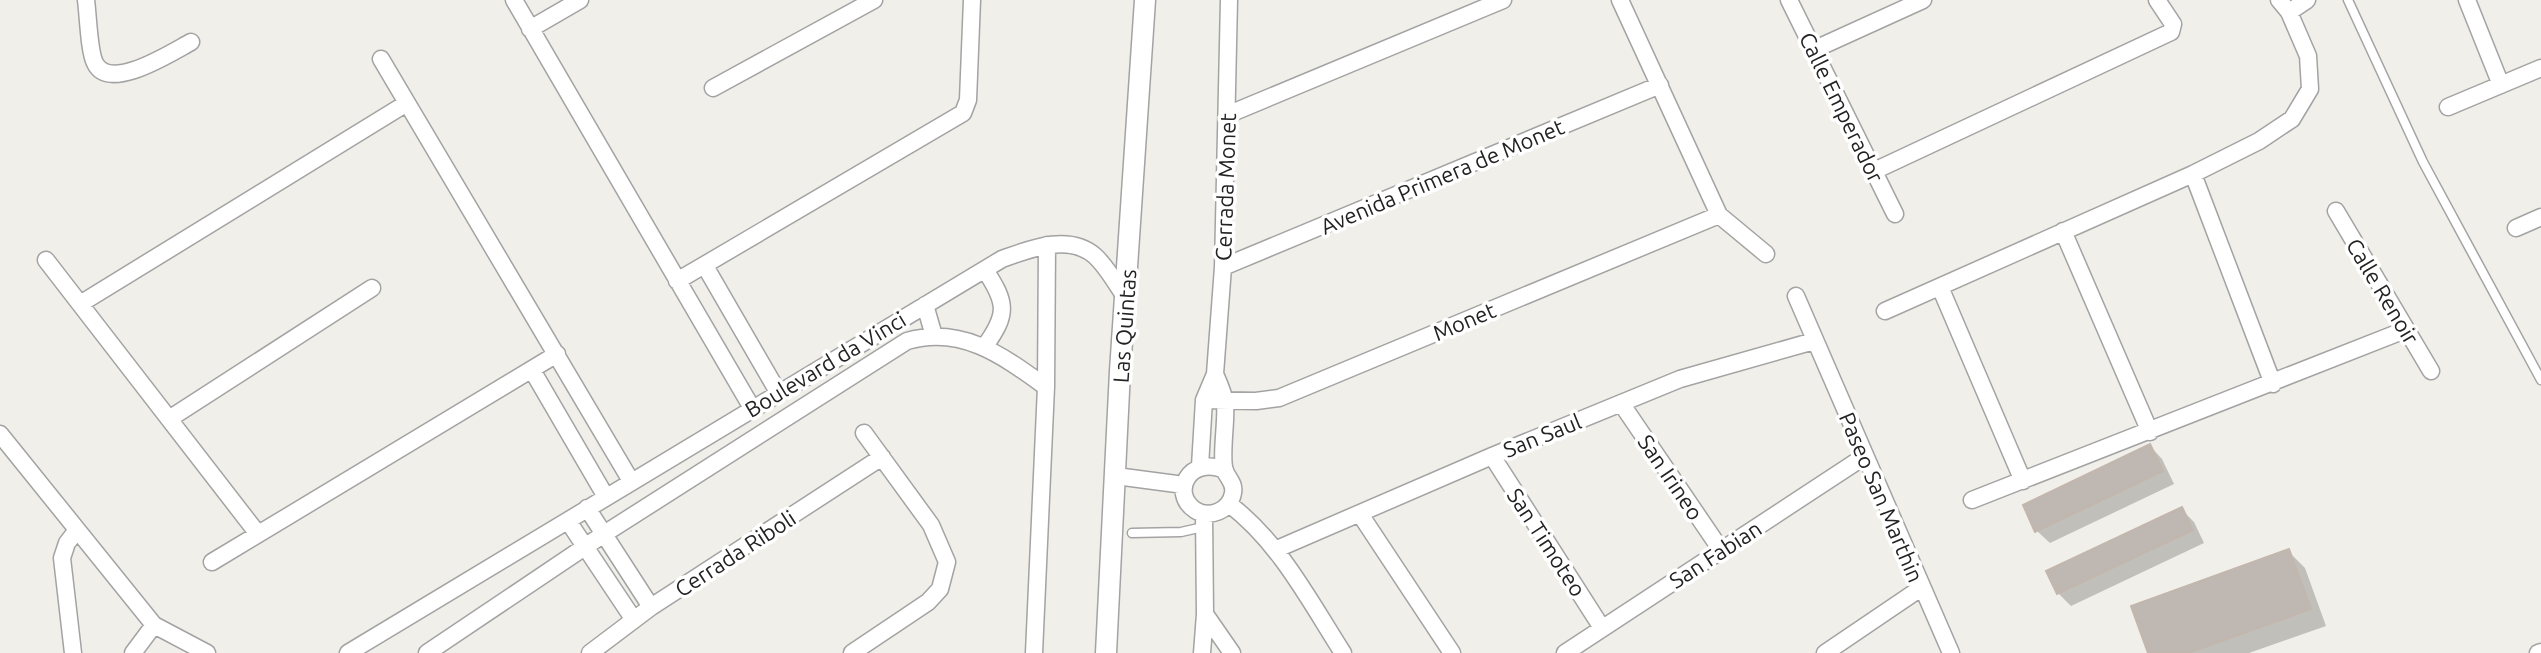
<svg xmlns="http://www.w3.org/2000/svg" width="2541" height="653" font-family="Ubuntu,sans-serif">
<rect width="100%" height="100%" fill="#f1efe9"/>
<path fill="#0003" d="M2150,446L2162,459L2174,484L2050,543L2037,531Z
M2181,509L2194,522L2204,543L2071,606L2058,593Z
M2289,552L2305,568L2326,626L2249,653H2150Z"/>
<path fill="#bfb8b2" stroke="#c2b6ad" stroke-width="2" d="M2150,444L2163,471L2035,532L2023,505Z
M2182,507L2193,530L2057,594L2046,571Z
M2289,549L2311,609L2188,653H2148L2131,606Z"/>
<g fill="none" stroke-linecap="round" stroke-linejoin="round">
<g stroke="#a3a3a3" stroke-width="11">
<path id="service" d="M2348,0L2423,162L2541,380
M1132,533L1181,532L1203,527"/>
</g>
<g stroke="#a3a3a3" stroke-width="19">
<path id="minor" d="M86,0C88,14 89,52 95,63C109,93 172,52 191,42
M514,0L752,408
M1620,0L1719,215L1766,254
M1789,0L1895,214
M2467,0L2501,85
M2289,12L2307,0
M530,29L580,0
M1813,50L1923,0
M381,59L631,481
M713,88L874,0
M2448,107L2541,68
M1227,115L1503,0
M1874,171L2171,32L2173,24L2157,0
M2193,174L2273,384
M2336,211L2431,371
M2516,228L2541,217
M2063,231L2150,432
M46,260L258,534
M705,266L778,392
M1223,267L1660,85
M677,281L963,113L968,100L972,0
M1940,287L2023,481
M1796,296L1951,653
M80,304L407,103
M925,305L934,336
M1885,311L2193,174L2259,141L2292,119L2310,89L2308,56L2289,12L2279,0
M985,346C1008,314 1007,303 985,270
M532,370L606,497
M1215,374C1219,383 1224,394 1225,403C1227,420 1220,457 1225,471C1228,479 1235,483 1233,493C1230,511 1209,519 1195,510C1170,493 1189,455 1225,470
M1204,400L1256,401L1279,398L1719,215
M1621,403L1721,550
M169,419L372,288
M0,434L154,625L207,653
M1492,456L1602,628
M1200,466L1204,400L1215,374L1223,267L1229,0
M1116,476L1184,485
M1972,500L2405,330
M1229,504C1280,543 1309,600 1343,653
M587,508L651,607
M1360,514L1452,653
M568,521L634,620
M1277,549L1492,456L1680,379L1814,341
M212,562L557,354
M1205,614L1232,653
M73,653L62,558L67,543L77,530
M133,653L154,625
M348,653L1002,259C1030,249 1069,233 1095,256C1107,267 1116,284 1126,298
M427,653L604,534L907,341C962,325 1003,356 1046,387
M590,653L651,607L882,457
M852,653L928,602L940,589L947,562L931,525L864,433
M1034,653L1046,387L1047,245
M1202,653L1205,614L1204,514
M1565,653L1865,456
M1825,653L1921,588
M2538,653L2541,652"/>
</g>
<g stroke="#a3a3a3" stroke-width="23">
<path id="tertiary" d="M1106,653L1120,371L1145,0"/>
</g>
<use href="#service" stroke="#fff" stroke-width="8"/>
<use href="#minor" stroke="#fff" stroke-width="16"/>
<use href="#tertiary" stroke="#fff" stroke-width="20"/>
</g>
<g text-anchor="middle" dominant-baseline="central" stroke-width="7" stroke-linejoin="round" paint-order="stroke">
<g font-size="22" fill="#222" stroke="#fff">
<text transform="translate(1842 107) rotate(64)">Calle Emperador</text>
<text transform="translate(1442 176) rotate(-23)">Avenida Primera de Monet</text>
<text transform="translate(1225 187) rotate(-88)">Cerrada Monet</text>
<text transform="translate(2383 291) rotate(59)">Calle Renoir</text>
<text transform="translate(1464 321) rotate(-23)">Monet</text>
<text transform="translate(1124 326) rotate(-86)">Las Quintas</text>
<text transform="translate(825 364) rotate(-31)">Boulevard da Vinci</text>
<text transform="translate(1542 435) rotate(-22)">San Saul</text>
<text transform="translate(1671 477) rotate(56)">San Irineo</text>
<text transform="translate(1882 497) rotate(67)">Paseo San Marthin</text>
<text transform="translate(1547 542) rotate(57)">San Timoteo</text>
<text transform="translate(735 553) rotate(-33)">Cerrada Riboli</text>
<text transform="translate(1715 554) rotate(-33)">San Fabian</text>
</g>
</g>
</svg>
